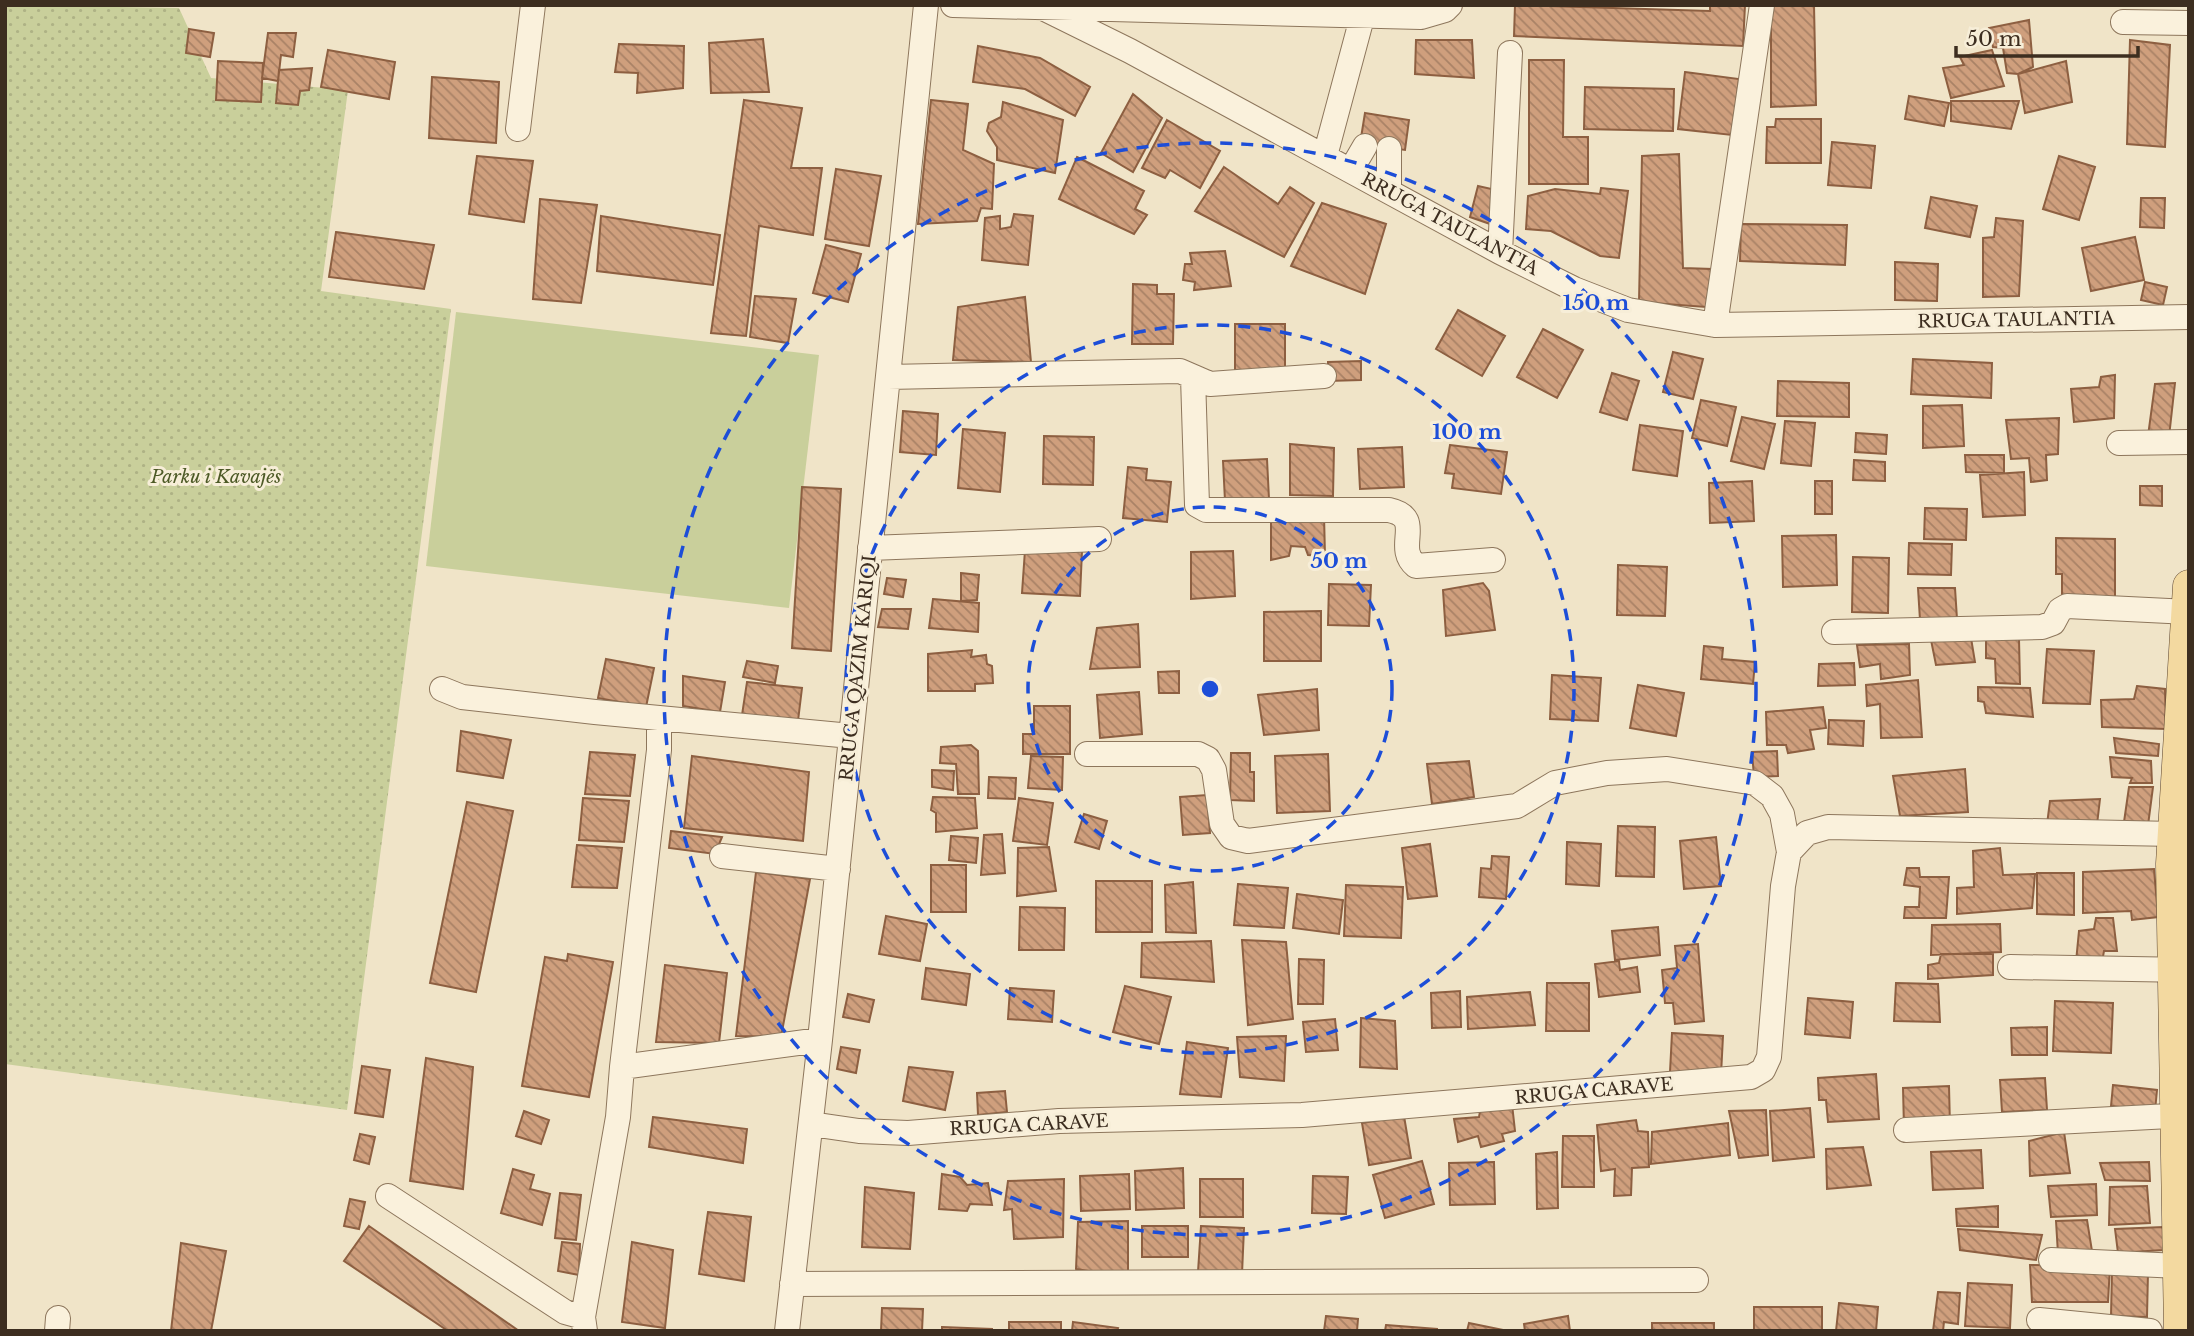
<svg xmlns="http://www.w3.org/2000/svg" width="2194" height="1336" font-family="'Libre Baskerville',serif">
<defs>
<pattern id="park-dots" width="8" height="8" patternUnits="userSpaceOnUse" patternTransform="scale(1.75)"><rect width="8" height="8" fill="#c9cf9b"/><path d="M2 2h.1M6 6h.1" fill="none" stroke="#aeb285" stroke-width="1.8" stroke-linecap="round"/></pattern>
<pattern id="building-back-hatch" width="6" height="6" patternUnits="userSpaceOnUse" patternTransform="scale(1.75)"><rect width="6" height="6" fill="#cf9f7d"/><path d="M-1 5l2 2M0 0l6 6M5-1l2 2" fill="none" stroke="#a98266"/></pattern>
</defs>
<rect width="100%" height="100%" fill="#f0e4c8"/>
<path fill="#c9cf9b" d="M456,312L819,355L789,608L426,566Z"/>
<path fill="url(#park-dots)" d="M5,5L179,8L211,78L348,90L321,291L451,309L347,1110L5,1064Z"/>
<path fill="url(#building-back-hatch)" stroke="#8d5f41" stroke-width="2" d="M1515,5L1710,11V5H1745L1743,46L1514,36Z
M1771,5H1814L1816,105L1771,107Z
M2029,20L2033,67L2018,74L2007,73L2003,48L1993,47L1989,28Z
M189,29L214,33L210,57L186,53Z
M268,33H296L293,57L281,55L278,81L262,78Z
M763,39L769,92L711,93L709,43Z
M1416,40H1472L1474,78L1415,74Z
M2130,40L2170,45L2165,147L2127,144Z
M619,44L684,46L683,88L637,93L638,73L615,72Z
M978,46L1040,58L1090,87L1075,116L1025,89L973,82Z
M328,50L395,62L389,99L321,87Z
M1992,50L2004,86L1951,98L1943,68L1964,65L1960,57Z
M1529,60H1564L1563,137H1588V184H1529Z
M218,61L263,63L261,102L216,100Z
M2066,61L2072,102L2025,113L2018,74Z
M312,68L309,90L300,91L298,105L276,103L279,70Z
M1685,72L1739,79L1732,135L1678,129Z
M432,77L499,82L496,143L429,138Z
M1585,87L1674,89L1673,131L1584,129Z
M1133,94L1162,118L1133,172L1101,153Z
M1909,96L1949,103L1944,126L1905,119Z
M744,100L802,108L791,168H822L813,235L759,226L746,336L711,333Z
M931,100L968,104L963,150L994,164L992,209L981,208L977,221L918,224Z
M1951,101H2019L2011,129L1951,121Z
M1003,102L1063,120L1055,173L997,160V147L987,131L989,123L1001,117Z
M1365,113L1409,120L1405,150L1360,144Z
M1776,119H1821V163H1766L1767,127H1775Z
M1167,120L1220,151L1200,188L1170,170L1165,178L1142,168Z
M1832,142L1875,146L1871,188L1828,185Z
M1679,154L1683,268L1712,269L1706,307L1639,302L1642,156Z
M477,156L533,161L524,222L469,214Z
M2059,156L2095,167L2079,220L2043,209Z
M1077,157L1144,191L1135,209L1147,215L1134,234L1059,199Z
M1224,167L1278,204L1290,187L1314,203L1284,257L1195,211Z
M836,169L881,176L869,246L825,239Z
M1478,186L1496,190V226L1470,217Z
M1601,188L1628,191L1619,258L1600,256L1551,231L1526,229L1528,196L1555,189L1600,194Z
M1931,197L1977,206L1970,237L1925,228Z
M2141,198H2165L2164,228L2140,227Z
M540,199L597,205L581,303L533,299Z
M1322,203L1386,224L1365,294L1291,266Z
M1014,214L1033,216L1028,265L982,260L985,218L1000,216V229L1011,227Z
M601,216L720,235L713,285L597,271Z
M1996,218L2023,221L2019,296L1983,297V238L1994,237Z
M1741,224L1847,225L1845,265L1740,261Z
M336,232L434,245L424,289L329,277Z
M2135,237L2144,280L2091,291L2082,248Z
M826,245L861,254L848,302L813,293Z
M1225,251L1231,286L1194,290L1195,282L1183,280L1185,264H1192L1190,253Z
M1895,262L1938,264L1937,301L1895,300Z
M2145,282L2167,287L2163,305L2141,300Z
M1133,284L1157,285V294H1174L1173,344H1132Z
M755,296L796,299L788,343L750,337Z
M1025,297L1031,362L953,360L958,307Z
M1458,310L1505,336L1482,376L1436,349Z
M1235,324H1285V370H1235Z
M1543,329L1583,350L1557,398L1517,377Z
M1673,352L1703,359L1693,399L1663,392Z
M1913,359L1992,363L1991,398L1911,394Z
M1361,361V380L1328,381V362Z
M1612,373L1639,381L1627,420L1600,412Z
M2115,375L2114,418L2074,422L2071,389L2099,387L2101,377Z
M1778,381L1849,383V417L1777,416Z
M2175,383L2169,437L2148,436L2155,384Z
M1701,400L1736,407L1727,446L1692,438Z
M1962,405L1964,446L1923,448V406Z
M903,411L938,414L936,455L900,452Z
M1742,417L1775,424L1764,469L1731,461Z
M2059,418L2058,454L2046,455L2047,480L2031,482L2029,458L2011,459L2006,420Z
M1785,421L1815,423L1811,466L1781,463Z
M1640,425L1683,431L1677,476L1633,470Z
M963,429L1005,433L1000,492L958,488Z
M1856,433L1887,435L1886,454L1855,452Z
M1044,436L1094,437L1093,485L1043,484Z
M1290,444L1334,448L1333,496L1290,495Z
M1450,445L1507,452L1501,494L1452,488L1454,474L1445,473Z
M1402,447L1404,487L1360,489L1358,449Z
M1965,455H2004V473L1966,472Z
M1267,459L1269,499L1225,501L1223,461Z
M1854,460L1885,462V481L1853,480Z
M1128,467L1147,469L1146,480L1171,482L1167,522L1123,518Z
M2024,472L2025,515L1983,517L1980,475Z
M1752,481L1754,521L1710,523L1709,483Z
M1815,481H1832V514H1815Z
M2140,486H2162V506L2140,505Z
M802,487L841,489L831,651L792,648Z
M1925,508L1967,509L1966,540L1924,539Z
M1271,513L1324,515L1325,556L1308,555L1305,547L1291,546L1289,556L1271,560Z
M1836,535L1837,585L1783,587L1782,536Z
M2056,538L2115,539V601H2062V574H2056Z
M1909,543L1952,544L1951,575L1908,574Z
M1025,550L1082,551L1080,596L1022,593Z
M1233,551L1235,596L1191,599V552Z
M1853,557L1889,558L1888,613L1852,612Z
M1618,565L1667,567L1665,616L1617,615Z
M961,573L979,575L977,600L961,601Z
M887,578L906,580L903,597L884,594Z
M1483,583L1489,591L1495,630L1446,636L1443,590Z
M1329,584L1371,585L1369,626L1328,625Z
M1918,588H1955L1957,619L1920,620Z
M933,599L979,603L978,632L929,628Z
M882,609H911L908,629L878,627Z
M1321,611V661H1264V612Z
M1138,624L1140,667L1090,669L1097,628Z
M1971,638L1975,662L1936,665L1931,640Z
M1986,638L2019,639L2020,684L1996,683L1995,659L1986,658Z
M1909,644L1910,675L1881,679L1880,664L1860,667L1857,645Z
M1704,646L1723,648L1722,659L1755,662L1753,684L1701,679Z
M2047,649L2094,651L2090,704L2043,703Z
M972,650L971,657L986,655L987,664L992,666L993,683L975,684V691H928V654Z
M606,659L654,668L646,707L598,698Z
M747,661L778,666L775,683L743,677Z
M1854,663L1855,685L1818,686L1819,664Z
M1179,671V693H1159L1158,672Z
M1552,675L1601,678L1598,721L1550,719Z
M683,676L725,682L720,712L683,706Z
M1918,680L1922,737L1881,738L1880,704L1867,706L1866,685Z
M747,682L802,688L798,721L742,715Z
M1638,685L1684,693L1676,736L1630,728Z
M2137,686L2165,689L2166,729L2102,727L2101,700L2134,699Z
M1978,687L2030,688L2033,717L1986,713L1984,702L1978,701Z
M1317,689L1319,730L1264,735L1258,695Z
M1139,692L1142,734L1100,738L1097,695Z
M1034,706H1070V754H1023V734H1034Z
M1823,707L1826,728L1810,730L1814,749L1788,753L1786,745H1767L1766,712Z
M1829,720L1864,721L1863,746L1828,744Z
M461,731L511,740L503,778L457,771Z
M2114,738L2159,744L2158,756L2116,753Z
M971,745L978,751L979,794H958L956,764L940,763L941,747Z
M1777,751L1778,776L1754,777L1752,752Z
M590,752L635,755L630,796L585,794Z
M1231,753H1250V772H1254V801L1230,800Z
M1328,754L1330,811L1277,813L1275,756Z
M692,756L809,772L803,841L684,828Z
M1031,756L1063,757L1062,790L1028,788Z
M2110,757L2151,761L2152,783H2130L2132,778L2112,777Z
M1469,761L1474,797L1432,804L1427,764Z
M1965,769L1968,812L1900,816L1893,776Z
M932,770L954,771L953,790L932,787Z
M989,777L1016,778L1015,799L988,798Z
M2129,787H2153L2147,833L2123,829Z
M1207,795L1210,833L1183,835L1180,797Z
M933,797L975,798L977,828L936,832V813L931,810Z
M583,798L629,801L624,842L579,840Z
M1019,798L1053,803L1047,845L1013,841Z
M2100,799L2096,833L2046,832L2050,801Z
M467,802L513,811L476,992L430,983Z
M1084,814L1107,821L1099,849L1075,842Z
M1618,826L1655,827L1654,877L1616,876Z
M671,831L722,837L715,854L669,848Z
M1002,834L1005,873L981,875L984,835Z
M951,836L978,838L976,863L949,860Z
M1716,837L1721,886L1684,889L1680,841Z
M1567,842L1601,844L1599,886L1566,884Z
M1430,844L1437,896L1408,899L1402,848Z
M577,845L622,848L617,888L572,887Z
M1049,847L1056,891L1017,896L1018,848Z
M2000,848L2003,875L2035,874L2032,908L1957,914V888L1974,887L1973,851Z
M1492,856L1509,857L1506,899L1479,897L1481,868L1491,869Z
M931,865H966V912H931Z
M1907,868H1919L1920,877H1949L1946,918H1904L1905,907H1919L1920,887L1904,885Z
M2154,869L2158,917L2132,920L2131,911L2083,913V872Z
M756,872L810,879L781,1037L736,1036Z
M2037,873H2074V915L2037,914Z
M1096,881H1152V932H1096Z
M1193,882L1196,933L1166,932L1165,885Z
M1238,884L1288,888L1284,928L1234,925Z
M1346,885L1403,887L1401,938L1344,936Z
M1297,894L1343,900L1339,934L1293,928Z
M1020,907L1065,908L1064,950H1019Z
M886,916L927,924L920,961L879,954Z
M2096,918H2113L2117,951H2104L2102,962H2076L2079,931L2094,929Z
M2000,924L2001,952L1931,955L1932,925Z
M1658,927L1660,955L1615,960L1612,931Z
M1242,940L1286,942L1293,1019L1248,1025Z
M1211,941L1214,982L1141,977L1142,943Z
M1698,944L1704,1021L1675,1024L1673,1003H1665L1662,970L1677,968L1675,946Z
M568,954L613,962L589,1097L522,1086L545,957L567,961Z
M1941,954H1993V975L1928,979V965L1939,963Z
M1299,959L1324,960L1323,1004H1298Z
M1619,961L1620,970L1637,967L1640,992L1599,997L1595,964Z
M665,965L727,973L719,1043L656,1042Z
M926,968L970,974L966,1005L922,999Z
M1547,983H1589V1031H1546Z
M1896,983L1938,984L1940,1022L1894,1021Z
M1125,986L1171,997L1159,1044L1113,1032Z
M1010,988L1054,991L1052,1022L1008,1019Z
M1460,991L1461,1027L1432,1028L1431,993Z
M1530,992L1535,1025L1468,1029L1467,997Z
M848,994L874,1000L869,1022L843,1017Z
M1808,998L1853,1002L1850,1038L1805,1034Z
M2055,1001L2113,1003L2111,1053L2053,1051Z
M1361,1018L1395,1021L1397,1069L1360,1067Z
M1335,1019L1338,1050L1306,1052L1303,1022Z
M2047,1027V1055H2012L2011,1028Z
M1672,1033L1723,1036L1721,1075L1670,1072Z
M1286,1036L1284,1081L1240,1077L1237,1037Z
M1187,1042L1228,1048L1221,1097L1180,1094Z
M841,1047L860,1050L856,1073L837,1069Z
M426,1058L473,1067L463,1189L410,1181Z
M362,1066L390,1070L383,1117L355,1113Z
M909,1067L953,1072L945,1110L903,1101Z
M1876,1074L1879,1119L1828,1122L1826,1100H1819L1818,1078Z
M2045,1078L2047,1110L2002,1112L2000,1080Z
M2113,1085L2157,1090L2155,1111L2111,1106Z
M1949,1086L1950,1126L1904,1128L1903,1088Z
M1005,1091L1007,1112L978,1115L977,1093Z
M1512,1104L1515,1131L1502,1134L1504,1141L1481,1147L1478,1136L1458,1142L1454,1119L1479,1117L1481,1106Z
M1810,1108L1814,1157L1773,1161L1770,1111Z
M1766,1110L1768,1155L1739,1158L1729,1111Z
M524,1111L549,1120L541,1144L516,1136Z
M1404,1116L1411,1158L1369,1165L1362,1123Z
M653,1117L747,1129L743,1163L649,1147Z
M1636,1120L1638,1131L1648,1132L1649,1167L1632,1168L1631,1195L1614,1196L1615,1169L1601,1171L1597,1125Z
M1728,1123L1730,1155L1651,1164L1652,1132Z
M2064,1132L2070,1173L2030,1176L2029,1141Z
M360,1134L375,1137L369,1164L354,1160Z
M1563,1136H1594V1187H1562Z
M1863,1147L1871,1185L1827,1189L1826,1149Z
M1981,1150L1983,1188L1933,1190L1931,1152Z
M1557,1152L1558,1208L1537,1209L1536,1154Z
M1422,1161L1434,1204L1385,1218L1373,1175Z
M1494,1162L1495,1204L1450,1205L1449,1163Z
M2149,1162L2150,1181L2105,1180L2100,1163Z
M1183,1168L1184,1208L1136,1210L1135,1171Z
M513,1169L534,1175L530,1189L550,1194L542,1225L501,1213Z
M942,1174L960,1177L967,1185L988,1183L992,1205L970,1204L967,1211L939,1209Z
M1129,1174L1130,1209L1081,1211L1080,1176Z
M1313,1176L1348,1177L1346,1214L1312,1213Z
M1064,1179L1063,1237L1014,1239L1012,1209L1004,1210L1008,1181Z
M1200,1179H1243V1217H1200Z
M2096,1184L2097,1215L2051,1217L2048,1186Z
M2147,1186L2150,1223L2109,1225L2110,1187Z
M865,1187L914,1193L910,1249L862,1247Z
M560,1193L581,1195L576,1240L555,1238Z
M350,1199L365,1202L359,1229L344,1226Z
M1998,1206V1227L1957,1226L1956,1209Z
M708,1212L751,1217L744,1281L699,1274Z
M2087,1220L2092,1251L2058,1254L2056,1221Z
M1128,1221V1277L1076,1269L1078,1222Z
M369,1226L519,1331H448L344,1261Z
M1142,1226H1188V1257H1142Z
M1201,1226L1244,1228L1242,1274L1198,1272Z
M2163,1227V1250L2118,1253L2115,1229Z
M1958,1229L2042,1235L2036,1260L1960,1250Z
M562,1242L580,1244L579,1275L558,1271Z
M632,1242L673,1250L665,1328L622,1322Z
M181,1243L226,1251L211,1331H171Z
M2030,1265L2110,1266L2108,1302H2032Z
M2112,1271L2148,1272L2147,1317L2111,1316Z
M1968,1283L2012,1285L2010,1328L1965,1326Z
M1938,1292L1960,1293L1958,1324L1944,1322L1943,1331H1933Z
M1839,1303L1878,1307L1876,1331H1836Z
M1754,1307H1822V1331H1754Z
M882,1308L923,1309L922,1331H881Z
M1326,1316L1358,1319L1357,1331H1324Z
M1568,1316L1570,1331H1525L1524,1324Z
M1009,1322H1061V1331H1009Z
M1073,1322L1118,1328L1117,1331H1072Z
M1469,1323L1508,1331H1467Z
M1652,1323H1714V1331H1652Z
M1386,1325L1437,1329V1331H1385Z
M942,1327L992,1329V1331H942Z"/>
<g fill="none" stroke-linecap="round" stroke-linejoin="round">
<g stroke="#8d765c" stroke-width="26">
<path id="minor" d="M953,5L1421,17L1445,10L1450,5
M1039,6L1130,51L1500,252L1574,289L1628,310L1715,325L2189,317
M2123,22L2189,23
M518,129L533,5
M1389,149V191
M1325,156L1363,14
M1351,170L1365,146
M1500,252L1510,53
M1715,325L1762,5
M888,377L1180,371L1210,384L1324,376
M1193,377L1197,505L1206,510H1389C1426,518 1393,547 1416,566L1493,560
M2119,443L2189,442
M870,548L1099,539
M1834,632L2042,627L2053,623L2060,610L2067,606L2189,612
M442,689L462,697L595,712L851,736
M1087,754H1198L1208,759L1214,770L1222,824L1231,837L1248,841L1517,806L1555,783L1607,773L1667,769L1755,783L1772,796L1782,814L1789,852
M722,856L838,869
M2010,967L2189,970
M622,1067L820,1040
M811,1124L859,1131L908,1133L1059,1121L1302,1115L1751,1077L1763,1070L1769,1057L1783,886L1789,852L1807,833L1828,827L2174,834
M1906,1130L2189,1115
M388,1196L565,1312L583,1317
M2051,1260L2179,1266
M792,1284L1696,1280
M2039,1320L2150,1331
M57,1331L58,1318
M585,1331L583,1317L618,1117L622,1067L659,750V718
M787,1331L820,1040L926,5"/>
</g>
<g stroke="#5b4430" stroke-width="33">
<path id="major" d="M2180,1331L2172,864L2189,586"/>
</g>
<use href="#minor" stroke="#faf1dc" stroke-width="24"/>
<use href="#major" stroke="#f3d9a0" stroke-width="32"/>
</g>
<g fill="none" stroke="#1d4ed8" stroke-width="3.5" stroke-dasharray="12 9">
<circle cx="1210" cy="689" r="182"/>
<circle cx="1210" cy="689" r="364"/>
<circle cx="1210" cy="689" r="546"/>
</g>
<g text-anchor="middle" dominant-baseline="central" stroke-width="6" stroke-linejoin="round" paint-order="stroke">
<g font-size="18" fill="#3d2e20" stroke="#f7eed8">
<text transform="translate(1450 224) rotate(28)">RRUGA TAULANTIA</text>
<text transform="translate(2016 320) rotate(-1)">RRUGA TAULANTIA</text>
<text transform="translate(858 668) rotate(-84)">RRUGA QAZIM KARIQI</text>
<text transform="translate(1594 1091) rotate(-5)">RRUGA CARAVE</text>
<text transform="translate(1029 1125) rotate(-3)">RRUGA CARAVE</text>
</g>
<g font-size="18" font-style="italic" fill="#4d5a26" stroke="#f7eed8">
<text x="216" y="477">Parku i Kavajës</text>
</g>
</g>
<circle cx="1210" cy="689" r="10" fill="#1d4ed8" stroke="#f7eed8" stroke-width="3.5"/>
<g font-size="21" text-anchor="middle" font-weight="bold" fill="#1d4ed8" stroke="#f7eed8" stroke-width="6" stroke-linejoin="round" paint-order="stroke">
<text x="1596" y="310">150 m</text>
<text x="1467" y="439">100 m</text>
<text x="1339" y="568">50 m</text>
</g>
<rect width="2194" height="1336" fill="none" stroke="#3d2e20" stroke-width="14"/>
<path d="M1956 46v10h182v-10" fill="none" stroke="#3d2e20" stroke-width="3.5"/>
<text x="1966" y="46" font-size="21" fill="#3d2e20" stroke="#f7eed8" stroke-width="5" paint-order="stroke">50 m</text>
</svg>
